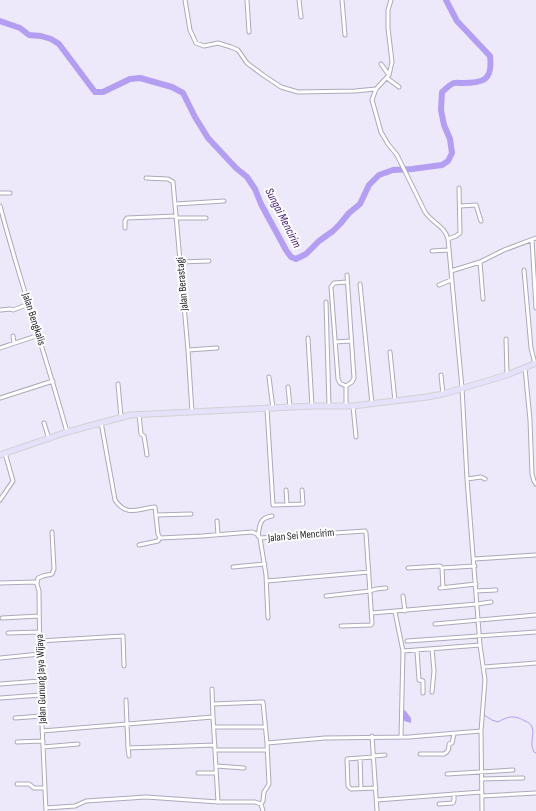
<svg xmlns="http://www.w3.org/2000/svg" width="536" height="811" font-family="'Sofia Sans Condensed',sans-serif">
<rect width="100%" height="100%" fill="#ede9fb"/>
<path fill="#b49ef2" d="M405,710L411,718V723L404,721L403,712Z"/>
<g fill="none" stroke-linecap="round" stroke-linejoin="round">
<path stroke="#b49ef2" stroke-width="1" d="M484,715L492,720L498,722C508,716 515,715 525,721C528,722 531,724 532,727C535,735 529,743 534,752L536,753"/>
<path stroke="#b49ef2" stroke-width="6" d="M0,21L20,28L29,35L41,36L51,39L59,44L95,92H103L130,79L140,78L172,87L183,93L195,117L208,138L236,168L247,177L255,189L261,204L286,250L291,257L296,259L306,254L319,241L333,231L340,224L349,213L360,204L369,185L379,175L393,170L412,169L442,165L448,161L452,153L450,139L444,125L441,110L442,92C445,90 449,85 452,84C454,82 459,83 462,83C483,83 493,81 490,56L457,21L446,0"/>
<g stroke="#aca9ba" stroke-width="5">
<path id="minor" d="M185,0L190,30L196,43L204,46L218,43L231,47L238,50L247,63L263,75L281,87L298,92L355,91L376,89
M247,0L249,32
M299,0L301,17
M342,0L345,35
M391,0L388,10V28L392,62L389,75L376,89L372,100L381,132L388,144L397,155L425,212C432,223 445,226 448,239L462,388L467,479L480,645L485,680L481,731L482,811
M381,64L389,75
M387,78L399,87
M146,178L168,179L173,182L188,350L192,412
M0,193H10
M176,204L224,201
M0,206C20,282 46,356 67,432
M460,206L476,205L481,221
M176,218H206
M125,228V221L127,218L176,216
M448,239L456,236L460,233L459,188
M532,240L536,308
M432,251L448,250
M180,262L209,261
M480,262L483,299
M524,270L531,348L535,364
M451,271L480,262L504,250L536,238
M360,284L372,404
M439,285L451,280
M326,302L329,406
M1,310L10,309L13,310L29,304
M13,336L14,343
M308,338L312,406
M506,339L507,375
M335,342L350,341
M0,348L39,335
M188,350L217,348
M390,352L395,401
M525,368L530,420L532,474L534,481L536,484
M441,375L443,394
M269,377L273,409
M118,384L121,417
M346,386L340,383L338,379L331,287L334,283L347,282
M288,387L290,407
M0,398L53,381
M346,406V386L352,382L354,378L347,275
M353,406L356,437
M267,409L273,505L303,504L302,490
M139,414L141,434L144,436L147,455
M101,422L115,500C127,518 139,508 155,507L158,534L160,538
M44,423L49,439
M467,479L481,477L485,479
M286,490L287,504
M0,500L13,481L5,453
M156,515L191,514
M217,521L218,535
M258,536C260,525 259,518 272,516
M160,538L202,536L252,532L257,534L260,538L266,575L268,618
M260,538L365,531L366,533L372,623L371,625L341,626
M139,545L158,541L160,538
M474,559L536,555
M233,567L265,564
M408,568L440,566L442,568L475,566
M442,568L443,588
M267,581L369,572
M0,583L35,582L37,584
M37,584L39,591L40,681L46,811
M37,584L38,578L43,576L52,574L54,569L52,532
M440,588L476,584
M476,591L496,590
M326,596L370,591L376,589L386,588
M403,596L405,611
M477,604L491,602
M395,612L403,651L401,737
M372,613L477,604
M2,618L39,616
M435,624L536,615
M8,633L39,632
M39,641L123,636L124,666
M407,641L536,632
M432,649L434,671L432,692
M403,651L480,645
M417,651L419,680L423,681V693
M0,658L40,654
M484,667L536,663
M0,684L40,681
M0,698L41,695
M126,700L128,748L215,745
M213,704L263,702L267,743L325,738L409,737L481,731
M213,717L218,802
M15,718L42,716
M214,727H265
M42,731L213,717L212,689
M372,736L377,811
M17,742L43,741
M43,747L78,744
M128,748L129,756
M215,750H267
M420,754H444C449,751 449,749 449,744L452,743L454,734
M373,756L385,755
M373,757L347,759L348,786L351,789L376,788
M360,758L361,789
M216,766L244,768
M198,773H216
M447,774L513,770
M481,779L523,778
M17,784H29L34,788H45
M482,796L536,793
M377,800L481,792
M261,804L263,801L264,792L269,784L267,743
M439,804L453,803L454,800V794
M46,808L75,806L86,801L146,797L218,802H255L261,804L263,811"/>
</g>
<g stroke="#d2d1d3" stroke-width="7">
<path id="primary" d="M0,455L67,432L130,415L312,406H353L427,397L443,394L507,375L536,363"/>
</g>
<use href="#minor" stroke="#fff" stroke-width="3"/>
<use href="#primary" stroke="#e6e1fa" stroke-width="5"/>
</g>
<g text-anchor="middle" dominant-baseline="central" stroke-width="4" stroke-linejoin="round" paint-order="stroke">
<g font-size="11" fill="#1d1b22" stroke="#fff">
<text transform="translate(182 284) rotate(-95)">Jalan Berastagi</text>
<text transform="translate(34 319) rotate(72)">Jalan Bengkalis</text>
<text transform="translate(301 535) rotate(-5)">Jalan Sei Mencirim</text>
<text transform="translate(41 679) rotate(-92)">Jalan Gunung Jaya Wijaya</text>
</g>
<g font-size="12" font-style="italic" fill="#3d1676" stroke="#fff">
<text transform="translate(283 218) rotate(63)">Sungai Mencirim</text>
</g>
</g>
</svg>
